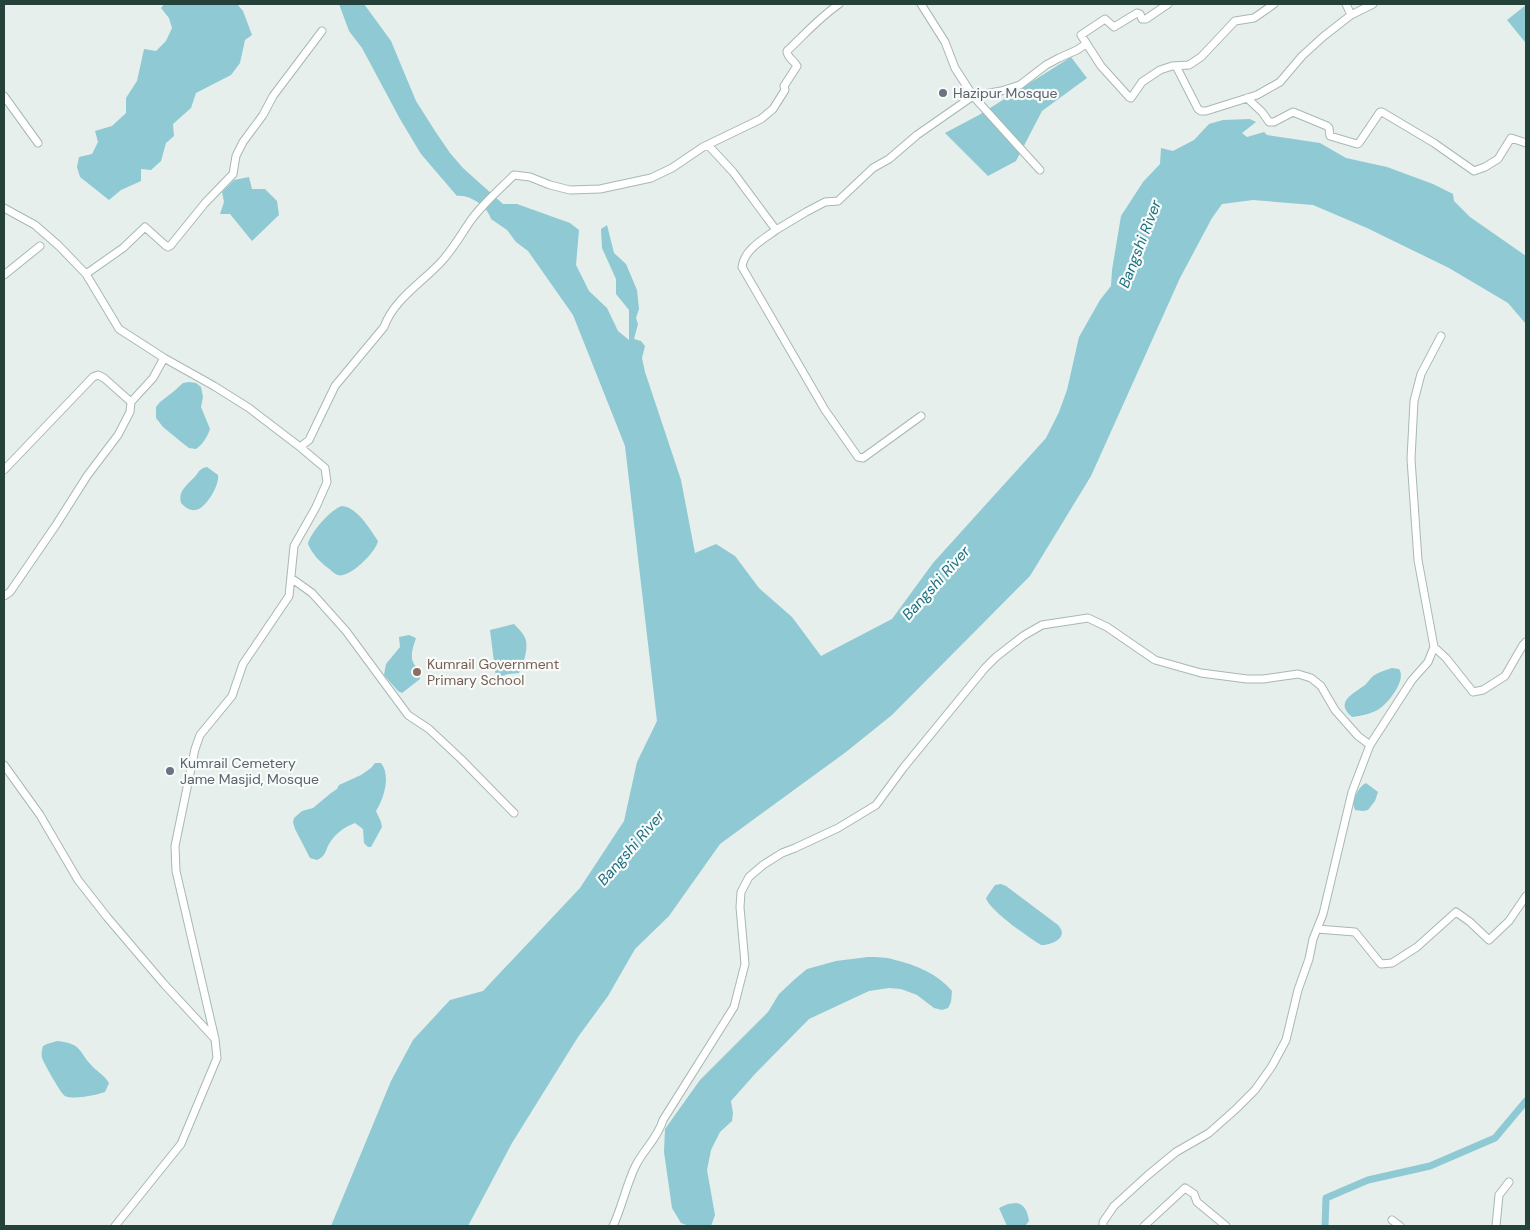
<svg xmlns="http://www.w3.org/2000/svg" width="1530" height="1230" font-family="'DM Sans',sans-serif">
<rect width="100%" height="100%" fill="#e6efeb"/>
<path fill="#8ec9d4" d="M164,4H237L243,11L252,35L245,40L240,63L231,75L196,93L191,108L173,124L174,136L166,143L161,161L151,170L141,169V181L121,190L109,200L80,177L77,167L79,157L92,154L98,142L95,131L112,126L126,113V98L137,81L144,49L156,51L166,41L172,28L169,18L161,8Z
M339,4H364L391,41L416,101L435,131L450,153L463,168L503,204H517L570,223L579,230L576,265L589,291L607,308L618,331L629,340V310L616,294V279L602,248L601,229L607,225L614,253L626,264L637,290L639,309L636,318L638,324L634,339L641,341L645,346L642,358L645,372L681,480L695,553L716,544L735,556L759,588L792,617L821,656L892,619L933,563L1046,438L1059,412L1067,390L1079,337L1100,300L1111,286L1112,270L1121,216L1143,182L1160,164L1161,148L1173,151L1194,140L1209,124L1223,120L1250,119L1256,122L1242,133L1247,137L1264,132L1267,135L1320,143L1346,158L1387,167L1433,184L1453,194L1454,201L1470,217L1526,256V324L1508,303L1449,268L1367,228L1313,205L1253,200L1222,204L1212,218L1180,278L1091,476L1030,576L892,715L846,752L720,844L669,916L635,949L608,996L578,1037L512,1143L468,1226H331L391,1081L413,1040L450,1000L483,991L580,888L624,821L637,762L657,721L625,446L573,315L528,251L516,242L507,230L491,219C488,207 470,194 457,196L421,154L400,119L362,48L349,31Z
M1526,5V41L1525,42L1507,20Z
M1071,57L1087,78L1042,111L1016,161L988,176L945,133L979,115Z
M249,177L252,189H265L277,201L279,215L252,241L230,214H220L224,202L222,192L234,180Z
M189,382L196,383L201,387L203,397L201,407L210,429C207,437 204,443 196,449L189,448L180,441L163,427L156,418V407L160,402L173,392L183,383Z
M207,467L218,475C220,485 205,510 195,510C189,511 184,506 181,503C177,488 193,482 199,471L203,468Z
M342,506C357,507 370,529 378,541C376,552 349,579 338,575C334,574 331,570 328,568C319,561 313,555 308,544C310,533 331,509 342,506Z
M514,624C519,629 525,635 526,641C528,649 523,667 519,673L508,674L496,678L490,630Z
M409,635L416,638C414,644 411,652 412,659C414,667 421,671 420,679L402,693L398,691L384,675L386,664L400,647L399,637Z
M1392,668L1399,669C1407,680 1388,703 1379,709C1371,714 1361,716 1352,717C1334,702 1353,694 1365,685C1368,682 1370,679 1373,676C1379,672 1386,670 1392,668Z
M375,763H381C391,775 384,799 376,811L381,822L382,827L371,847H368L364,843L363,829L355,823C344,827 335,834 329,844C325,851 326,856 317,860L310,858L295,829L293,822L294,818L302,811L313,808L331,793L337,789L339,785L361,775L371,768Z
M1366,783L1378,792L1375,801L1368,810L1363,811L1355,810L1353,803C1355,796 1359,786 1366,783Z
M1001,884L1006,886L1058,925C1070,938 1051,945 1041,945C1028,937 989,910 986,898L995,885Z
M868,957C877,957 887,957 895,960C916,965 938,974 952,991L951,1002L948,1008L942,1010L934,1008L917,995L901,989L889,988L869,991L809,1019L754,1075L731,1101L733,1113L732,1121L720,1132L711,1150L707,1170L715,1215L711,1226H689L681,1223L672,1208L664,1152L665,1129L700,1080L768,1012L779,994L795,979L807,969L836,961Z
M57,1041C83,1044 77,1050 92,1066C98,1072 104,1075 109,1083L105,1092C97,1095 73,1100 65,1096C61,1094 44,1063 42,1058C41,1054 42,1050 43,1046L47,1044Z
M1016,1203C1025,1204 1028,1213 1029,1221L1025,1226H1007L999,1208L1008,1204Z"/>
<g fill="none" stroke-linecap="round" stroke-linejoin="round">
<path stroke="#8ec9d4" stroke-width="7" d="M1325,1226L1326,1198L1368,1180L1430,1166L1495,1138L1526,1101"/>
<g stroke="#a8b8b2" stroke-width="9">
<path id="minor" d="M921,4L945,42L955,68L973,96L1040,170
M1168,4L1146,19H1142L1140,14L1137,13L1114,27L1105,19L1081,35L1101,66L1129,97L1131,98L1142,82L1160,70L1172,66L1189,65L1201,57L1235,21L1254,18L1274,4
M1346,4L1351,15
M1176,66L1198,109L1201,111H1206L1257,95L1280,82L1302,56L1324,36L1351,15L1373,4
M4,96L38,143
M1247,98L1262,112L1269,122H1274L1293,112L1327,126L1329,128L1330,136L1357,144L1359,143L1380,112H1382L1434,143L1474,171L1485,167L1498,159L1511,138L1526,143
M708,145L733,172L776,230L806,212L825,202L838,201L873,168L889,159L917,135L973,96L1001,91L1020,85L1046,65L1059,58L1077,50L1086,44
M4,208L35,225L59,246L86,274L119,329L164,358L214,386L249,408L300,447L325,468L327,482L316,507L294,546L289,596L243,664L232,696L200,735L195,749L175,846L176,871L215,1039L217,1058L181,1144L115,1226
M776,230C762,240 744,250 742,267L825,410L858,457L863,458L921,416
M86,274L123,248L145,227L165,245L168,247L171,245L205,203L233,174L236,156L243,142L263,115L273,96L322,31
M4,275L40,246
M300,447L309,440L335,386L384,327C394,299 423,282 442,261C452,250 459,238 467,226C479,207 498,191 514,175L530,177L550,185L570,190L600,189L651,178L672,168L703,147L761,119L773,109L785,90L784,86L797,66C794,60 787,58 787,51C805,34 819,18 839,4
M4,470L93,377L98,375L104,378L131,402
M291,578L312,593L346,631L408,715L429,729L461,759L514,813
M4,596L10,592L56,525L87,476L118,435L130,412L131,402L153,378L164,358
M1434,647L1446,658L1473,692L1483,690L1505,676L1523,645L1526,642
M4,765L40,815L78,880L107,917L164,984L215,1039
M1317,929L1355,932L1381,964L1392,963L1417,947L1456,912L1470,922L1489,940L1509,921L1526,896
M1392,1220L1400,1226
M613,1226C622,1207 626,1186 635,1167C643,1150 658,1138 663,1120L734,1007L745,964L740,907L741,892L749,877L763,865L782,853L795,848L838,828L876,805L904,767L985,668L996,657L1023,636L1042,625L1088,618L1107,627L1155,660L1201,673L1247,679H1263L1298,674L1311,678L1321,686L1335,710L1358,736L1370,745
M1103,1226V1222L1114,1206L1148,1175L1176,1152L1209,1133L1236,1109L1255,1090L1272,1066L1286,1040L1298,990L1309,959L1313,939L1323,914L1352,792L1370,745L1412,680L1428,662L1434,647L1418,560L1411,459L1414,401L1421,374L1441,336
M1144,1226L1185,1188L1194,1194L1197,1202L1226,1226
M1496,1226L1499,1195L1509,1182"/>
</g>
<use href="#minor" stroke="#fff" stroke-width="7"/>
</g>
<g fill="#6b7280" stroke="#f7fbf9" stroke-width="2">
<circle cx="943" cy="93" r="5"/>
<circle cx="170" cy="771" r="5"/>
</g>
<circle fill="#8d6e63" stroke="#f7fbf9" stroke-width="2" cx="417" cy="672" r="5"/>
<g text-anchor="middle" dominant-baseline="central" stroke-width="4.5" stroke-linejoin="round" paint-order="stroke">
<g font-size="14" fill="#5b616d" stroke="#f7fbf9" text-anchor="start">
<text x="953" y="93">Hazipur Mosque</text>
<text x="180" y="763">Kumrail Cemetery<tspan x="180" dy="16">Jame Masjid, Mosque</tspan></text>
</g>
<g font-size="14" fill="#785e54" stroke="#f7fbf9" text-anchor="start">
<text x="427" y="664">Kumrail Government<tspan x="427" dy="16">Primary School</tspan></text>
</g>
<g font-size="15" font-style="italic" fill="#1c6f80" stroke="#f7fbf9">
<text transform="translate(1140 244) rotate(-69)">Bangshi River</text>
<text transform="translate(936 583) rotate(-48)">Bangshi River</text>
<text transform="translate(631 848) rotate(-49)">Bangshi River</text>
</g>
</g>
<rect width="1530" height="1230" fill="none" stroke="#24423a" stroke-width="10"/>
</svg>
